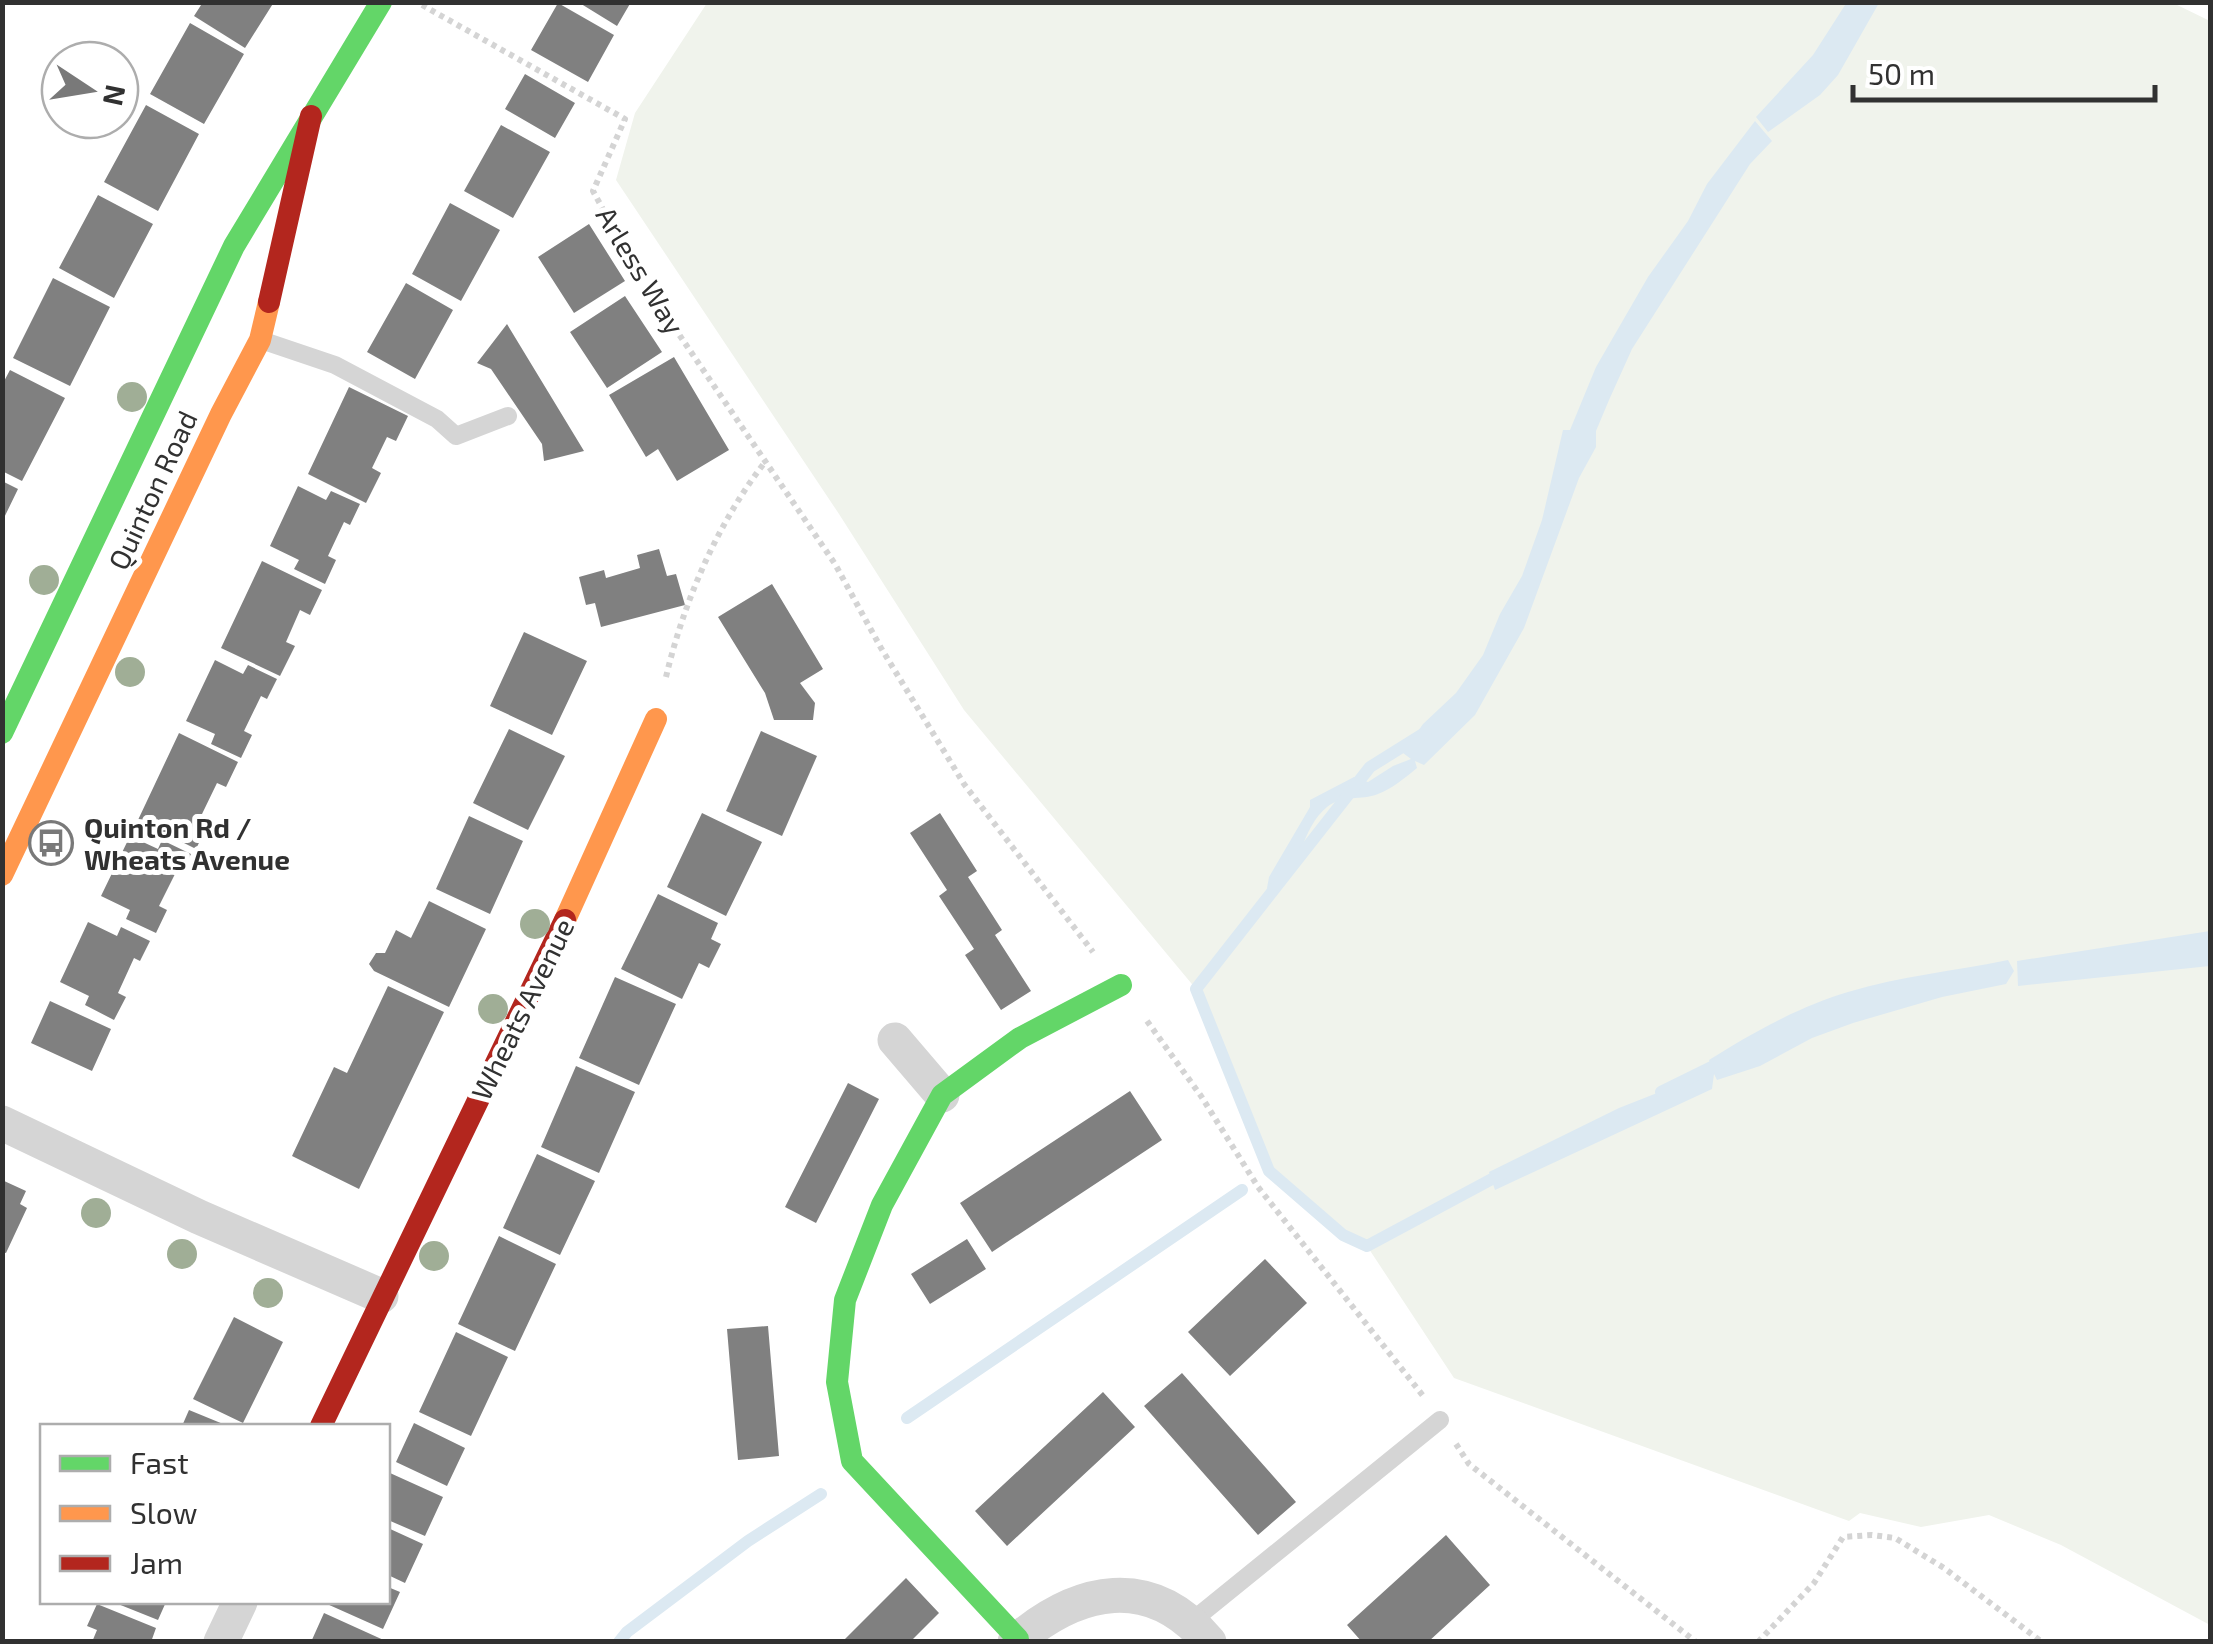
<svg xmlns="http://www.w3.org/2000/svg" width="2213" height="1644" font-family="'Exo 2',sans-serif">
<rect width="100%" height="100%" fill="#fff"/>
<path fill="#f0f3ec" d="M2171,2L2210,21V1625L2061,1545L1989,1515L1921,1527L1860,1513L1849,1521L1454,1378L1367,1246L1343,1235L1269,1171L1196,989L964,710L839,514L616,180L635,113L707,3Z"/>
<path fill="#dce9f2" d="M1847,2L1879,3L1838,75L1820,95L1768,132L1756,117L1813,55Z
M1755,121L1772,141L1750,164L1632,349L1609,400L1596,431V447L1579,478L1524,628L1475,715L1424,765L1415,761L1417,768C1406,777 1392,789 1378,794C1360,801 1344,794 1327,807C1301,828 1300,871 1276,893L1267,888L1269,877L1310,807V800L1354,777L1368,782L1393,766L1411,759L1403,753L1423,724L1456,693L1483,655L1500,614L1522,576L1542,520L1563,430H1570L1596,367L1648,277L1688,221L1707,184Z
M2210,931V966L2018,986L2017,961Z
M2008,960L2014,971L2006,984L1942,997L1853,1023L1812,1038L1760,1066L1717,1080L1714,1074L1712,1089L1495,1190L1489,1172L1619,1108L1713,1071L1709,1060C1750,1034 1800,1006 1848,992C1901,976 1954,971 2008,960Z"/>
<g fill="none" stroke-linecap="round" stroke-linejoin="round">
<path stroke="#dce9f2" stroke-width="12" d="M1426,732L1370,767L1196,989L1269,1171L1343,1235L1367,1246L1505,1172
M1661,1092L1724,1061
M907,1418L1242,1190
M619,1642L627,1632L748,1541L821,1494"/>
</g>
<path fill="#808080" d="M203,2H274L245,48L194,16Z
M578,2H631L617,26Z
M558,3L614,35L588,82L531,50Z
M190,23L244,54L204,124L150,94Z
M525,74L575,103L555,138L505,109Z
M146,105L199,134L158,211L104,182Z
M501,125L550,152L513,218L464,191Z
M98,195L153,224L114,298L59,268Z
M450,203L500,230L461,301L412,274Z
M589,224L625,281L574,313L538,257Z
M53,278L110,307L70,386L13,358Z
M406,283L453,310L415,379L367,352Z
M625,296L662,352L607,388L570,332Z
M507,324L584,451L544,461L542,444L491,369L477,363Z
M674,357L729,450L677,481L658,449L646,457L609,395Z
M10,370L65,398L22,481L2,471V385Z
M349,387L408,416L396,441L387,437L372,468L381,473L366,503L308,474Z
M2,481L18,489L2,522Z
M298,486L326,500L331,491L360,504L350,525L344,522L328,556L336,560L325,584L294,569L299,560L270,546Z
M659,549L667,576L676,574L685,605L601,627L595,603L586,605L579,577L604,570L606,578L640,568L637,555Z
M262,561L322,590L310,615L300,610L286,642L295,646L280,676L221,648Z
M772,584L823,669L800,683L815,703L813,720H774L765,693L718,617Z
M524,632L587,661L552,735L490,706Z
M215,660L243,674L248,665L277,679L267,699L261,696L244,731L252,735L241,758L211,744L215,734L186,721Z
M509,729L565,756L528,830L473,803Z
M761,731L817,756L782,836L726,811Z
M179,733L238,762L226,787L217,783L202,814L211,818L196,849L138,820Z
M702,813L762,842L726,916L667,887Z
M940,813L977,871L968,877L1002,930L995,935L1031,991L1001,1010L965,955L974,949L939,896L947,890L910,833Z
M469,816L523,841L490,914L436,889Z
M130,836L158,849L162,840L191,854L181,874L176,872L159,906L167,910L156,933L126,919L130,910L101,896Z
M658,894L718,923L711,939L721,944L709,968L699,963L682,999L621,969Z
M429,901L486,929L449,1007L374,971L369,964L376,953H385L396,930L411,938Z
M88,922L117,936L121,927L150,941L140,961L134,958L118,993L126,997L114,1020L85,1005L89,996L60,982Z
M615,977L676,1004L639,1085L579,1058Z
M388,986L444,1012L359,1189L292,1156L334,1067L347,1073Z
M50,1001L111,1029L92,1071L31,1043Z
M576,1066L635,1092L599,1173L541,1147Z
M848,1083L879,1099L816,1223L785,1207Z
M1130,1091L1162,1140L992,1252L960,1203Z
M537,1154L595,1181L560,1255L503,1228Z
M2,1180L26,1191L20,1204L27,1208L6,1253L2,1252Z
M499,1236L556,1264L515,1351L458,1324Z
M967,1239L986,1269L930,1304L911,1274Z
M1265,1259L1307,1303L1230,1376L1188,1332Z
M234,1317L283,1342L243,1423L193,1399Z
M768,1326L779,1456L738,1460L727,1329Z
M456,1332L508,1357L471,1436L419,1412Z
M1182,1373L1296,1502L1258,1535L1144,1406Z
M1103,1392L1135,1427L1007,1546L975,1511Z
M189,1410L228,1426H182Z
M414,1423L465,1448L447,1486L396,1462Z
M390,1473L443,1497L425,1536L388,1520Z
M388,1528L423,1544L405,1583L388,1575Z
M1446,1535L1490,1585L1428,1642H1362L1347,1625Z
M906,1578L939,1613L910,1642H842Z
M388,1587L400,1592L383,1629L327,1604L328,1602H388Z
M113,1602H166L158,1620Z
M97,1604L156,1628L151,1642H92L97,1630L87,1626Z
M324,1613L388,1642H311Z"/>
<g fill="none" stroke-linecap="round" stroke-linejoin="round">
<path stroke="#d4d4d4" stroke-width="6" stroke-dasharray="5 5" stroke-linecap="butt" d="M422,5L625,119L593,191L640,277L835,564L881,648L964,784L1093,952
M666,677C684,601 717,524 765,462
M1147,1021L1201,1096L1258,1187L1424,1397
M1456,1444L1469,1464L1696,1642
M1758,1642L1814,1583L1843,1537L1872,1535L1895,1538L1944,1568L2042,1642"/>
<path stroke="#d5d5d5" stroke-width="18" d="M261,340L335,365L437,419L456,436L508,416
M1192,1621L1440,1420"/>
<path stroke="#d5d5d5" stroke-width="35" d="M895,1040L942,1095
M2,1123L199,1217L381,1296
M221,1642L240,1602
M1015,1642C1078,1588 1150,1572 1209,1642"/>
<path stroke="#63d668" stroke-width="22" d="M2,733L234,246L381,2
M1018,1639L852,1461L837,1382L845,1300L882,1205L942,1095L1020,1038L1121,985"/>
<path stroke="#ff974d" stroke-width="22" d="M2,875L221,414L260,340L269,302
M565,920L656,719"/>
<path stroke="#b3261e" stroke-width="22" d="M269,302L311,116
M321,1426L565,920"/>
</g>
<g fill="#a0ae96">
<circle cx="132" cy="397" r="15"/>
<circle cx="44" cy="580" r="15"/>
<circle cx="130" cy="672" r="15"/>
<circle cx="535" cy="924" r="15"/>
<circle cx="493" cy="1009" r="15"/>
<circle cx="96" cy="1213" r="15"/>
<circle cx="182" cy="1254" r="15"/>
<circle cx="434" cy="1256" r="15"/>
<circle cx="268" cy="1293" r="15"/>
</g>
<defs>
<g id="bus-ring" transform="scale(2.25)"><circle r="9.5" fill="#fff" stroke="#797979" stroke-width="1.5"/><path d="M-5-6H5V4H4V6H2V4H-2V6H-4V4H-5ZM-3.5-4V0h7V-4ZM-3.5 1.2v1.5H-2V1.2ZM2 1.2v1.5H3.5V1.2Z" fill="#797979"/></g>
</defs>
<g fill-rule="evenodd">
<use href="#bus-ring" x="51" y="843"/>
</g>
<g text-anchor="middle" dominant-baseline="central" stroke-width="10" stroke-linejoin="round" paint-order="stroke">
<g font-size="28" fill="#313131" stroke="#fff">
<text transform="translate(641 270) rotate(59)">Arless Way</text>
<text transform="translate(152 490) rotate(-65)">Quinton Road</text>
<text transform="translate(522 1009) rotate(-64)">Wheats Avenue</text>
</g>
<g font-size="28" font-weight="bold" fill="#313131" stroke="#fff" text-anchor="start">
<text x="84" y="827">Quinton Rd /<tspan x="84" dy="32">Wheats Avenue</tspan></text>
</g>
</g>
<rect width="2213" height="1644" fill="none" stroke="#313131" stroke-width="10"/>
<rect x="40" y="1424" width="350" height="180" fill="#ffffff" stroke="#adadad" stroke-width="2.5"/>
<rect x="60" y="1456" width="50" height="15" fill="#63d668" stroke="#adadad" stroke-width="2.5"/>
<text x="130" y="1474" font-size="30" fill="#313131">Fast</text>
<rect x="60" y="1506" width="50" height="15" fill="#ff974d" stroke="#adadad" stroke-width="2.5"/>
<text x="130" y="1524" font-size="30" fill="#313131">Slow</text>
<rect x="60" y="1556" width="50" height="15" fill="#b3261e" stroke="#adadad" stroke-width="2.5"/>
<text x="130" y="1574" font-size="30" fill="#313131">Jam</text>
<g transform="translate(90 90) rotate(102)"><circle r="48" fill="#ffffff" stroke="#adadad" stroke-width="2.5"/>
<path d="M0-8L18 38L0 25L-18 38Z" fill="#797979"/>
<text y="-15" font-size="28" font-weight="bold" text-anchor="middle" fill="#313131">N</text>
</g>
<path d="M1853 85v15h302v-15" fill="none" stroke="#313131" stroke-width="5"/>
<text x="1868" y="85" font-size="30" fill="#313131" stroke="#ffffff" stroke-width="8" paint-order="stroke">50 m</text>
</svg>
